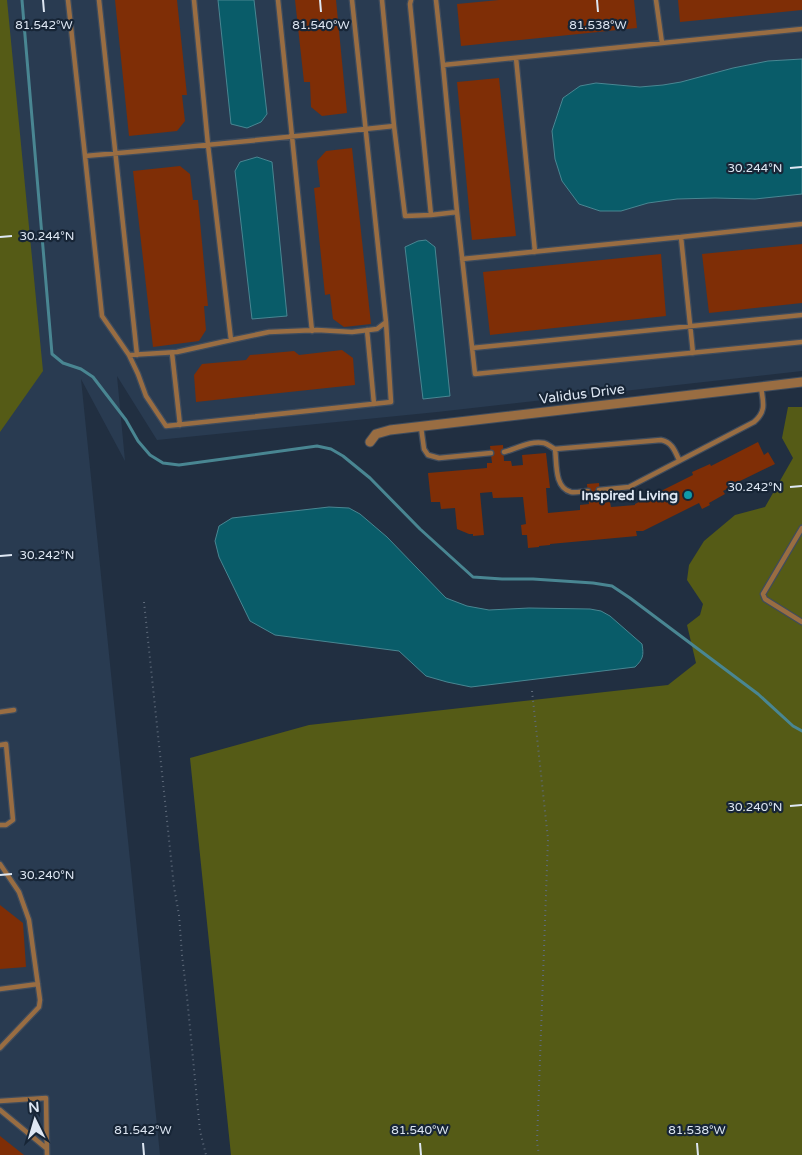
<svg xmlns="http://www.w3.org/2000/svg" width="802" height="1155" font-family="'Varela Round',sans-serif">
<rect width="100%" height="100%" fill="#212f41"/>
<path fill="#293b51" d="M0,0H802V371L437,412L157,440L117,376L125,461L81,379L160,1155H0Z"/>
<path fill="#555b16" d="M0,0H7L43,371L0,432Z
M788,407H802V1155H231L190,758L309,725L668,685L696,663L687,625L700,615L703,604L687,580L689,565L704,541L735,515L765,507L793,458L782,438Z"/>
<path fill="#095c69" stroke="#498692" d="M218,0H254L267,114L261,122L247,128L231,124Z
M802,59V194L755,199L715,198L677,199L648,203L621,211H600L579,204L562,181L555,159L552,131L563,98L580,86L596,83L640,87L663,85L681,82L733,68L768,61Z
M257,157L272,162L287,316L252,319L235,171L240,162Z
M426,240L435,247L450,396L423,399L405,247L418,241Z
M329,507L349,508L360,514L387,537L446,598L467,606L489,610L529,608L590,609L601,611L610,616L642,644C644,656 643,659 635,667L471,687L447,682L426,676L399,651L275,635L250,621L219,557L215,541L219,526L232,518Z"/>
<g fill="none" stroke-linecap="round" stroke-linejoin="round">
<path stroke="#498692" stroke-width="3" d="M22,0L52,354L63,363L81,369L93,377L126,420L138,441L150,455L163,463L179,465L317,446L331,449L343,456L370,478L420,529L473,577L502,579H533L593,583L612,586L630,598L758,694L793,726L802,731"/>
</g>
<path fill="#7f2e06" d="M115,0H177L187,95H182L185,121L177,131L129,136Z
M295,0H336L347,113L322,116L311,107L310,82H304Z
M499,0H634L637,28L461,46L457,4Z
M678,0H802V10L680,22Z
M499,78L516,236L472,240L457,82Z
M352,148L371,324L344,327L333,319L330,294L325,295L314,188L320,187L317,161L326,151Z
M180,166L190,174L193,200H198L208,306H204L206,330L199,341L153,347L133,171Z
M802,244V303L709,313L702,254Z
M661,254L666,316L490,335L483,272Z
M342,350L353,358L355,385L196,402L194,375L202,364L246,360L250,355L294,351L299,355Z
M758,442L764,455L768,452L775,464L738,482L739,483L723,491L725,494L709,503L710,505L702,509L699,503L643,531H636L637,536L550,544V545L539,546V547L528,548L527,535H522L521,525L526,524L523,497L493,498L492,492L480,493L484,535L473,536V534H469L457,529L455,508L441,509L440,502H431L428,473L487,468V463H492L490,446L503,445L504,461H511L512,466L523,465L522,455L546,453L550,488H546L548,513L580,510V505L589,504L587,484L599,483L601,503L610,502L611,507L635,505V504L693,475L692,472L710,464L711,466Z
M0,905L23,923L26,967L0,969Z
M0,1136L24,1155H0Z"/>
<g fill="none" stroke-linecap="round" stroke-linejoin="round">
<g stroke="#3f4c5d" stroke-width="7">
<path id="service" d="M68,0L85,156
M99,0L137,355
M194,0L208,145L231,340
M278,0L312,331
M352,0L386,322L377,329L352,332L317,330L269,332L231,340L177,352L129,355L102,316L85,156C188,147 291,137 394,126L405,216L431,215
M382,0L394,126
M411,0L410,4L431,215L457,212L443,65L802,29
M436,0L443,65
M656,0L662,43
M516,58L535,252
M457,212L475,374L802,342
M462,259L681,237
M367,330L374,404
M472,348L802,315
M172,353L180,425
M693,353L681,237L802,224
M129,355L138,374L146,396L166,426L391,402L386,322
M421,427L424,449L428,455L439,458L491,453
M555,449L661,440C672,442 675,451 679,460
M504,452C516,449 531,440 544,443C548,444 552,448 555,449C557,463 554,488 571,492C576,493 583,491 588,491
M599,490L629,487L754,422C767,411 763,402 761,387
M802,528L763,594L765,599L802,622
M0,712L14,710
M0,745L6,744L13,820L6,825H0
M0,864L19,892L29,920L40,1000L39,1007L0,1048
M0,989L38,984
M0,1101L46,1098L47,1155
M0,1110L46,1148"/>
</g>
<g stroke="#3f4c5d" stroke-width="11">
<path id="minor" d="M370,442L376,434L390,430L802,382"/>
</g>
<path stroke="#5f6b7b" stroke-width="2" stroke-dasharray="1 4" stroke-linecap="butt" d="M144,602L174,887L179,915L182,955L187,997L200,1131L206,1155
M532,691L548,839L537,1142L539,1155"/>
<use href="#service" stroke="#996d42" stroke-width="4.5"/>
<use href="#minor" stroke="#996d42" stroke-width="9"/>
</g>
<path fill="none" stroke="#dee7f3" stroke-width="2" d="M43,0L44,12M320,0L321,12M597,0L598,12M790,168L802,167M0,237L12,236M790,487L802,486M0,556L12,555M790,806L802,805M0,875L12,874M143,1143L144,1155M420,1143L421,1155M697,1143L698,1155"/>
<circle fill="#0f9aa8" stroke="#172536" stroke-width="2" cx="688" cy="495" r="5"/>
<g text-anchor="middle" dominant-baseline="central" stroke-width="4.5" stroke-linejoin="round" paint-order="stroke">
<g font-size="14" fill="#dee7f3" stroke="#172536">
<text transform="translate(582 394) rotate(-7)">Validus Drive</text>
</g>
<g font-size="14" font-weight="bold" fill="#dee7f3" stroke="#172536" text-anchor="end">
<text x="678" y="495">Inspired Living</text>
</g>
</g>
<g font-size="12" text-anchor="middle" fill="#dee7f3" stroke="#172536" stroke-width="4.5" stroke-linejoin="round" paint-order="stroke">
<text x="44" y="29">81.542°W</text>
<text x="321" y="29">81.540°W</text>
<text x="598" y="29">81.538°W</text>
<text x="755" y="172">30.244°N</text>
<text x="47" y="240">30.244°N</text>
<text x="755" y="491">30.242°N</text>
<text x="47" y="559">30.242°N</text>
<text x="755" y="811">30.240°N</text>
<text x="47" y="879">30.240°N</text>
<text x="143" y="1134">81.542°W</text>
<text x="420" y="1134">81.540°W</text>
<text x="697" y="1134">81.538°W</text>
</g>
<g transform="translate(35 1120) rotate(355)" stroke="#172536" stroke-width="4" paint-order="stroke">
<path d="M0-4L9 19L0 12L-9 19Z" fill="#dee7f3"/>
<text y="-8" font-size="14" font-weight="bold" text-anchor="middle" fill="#dee7f3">N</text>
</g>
</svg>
